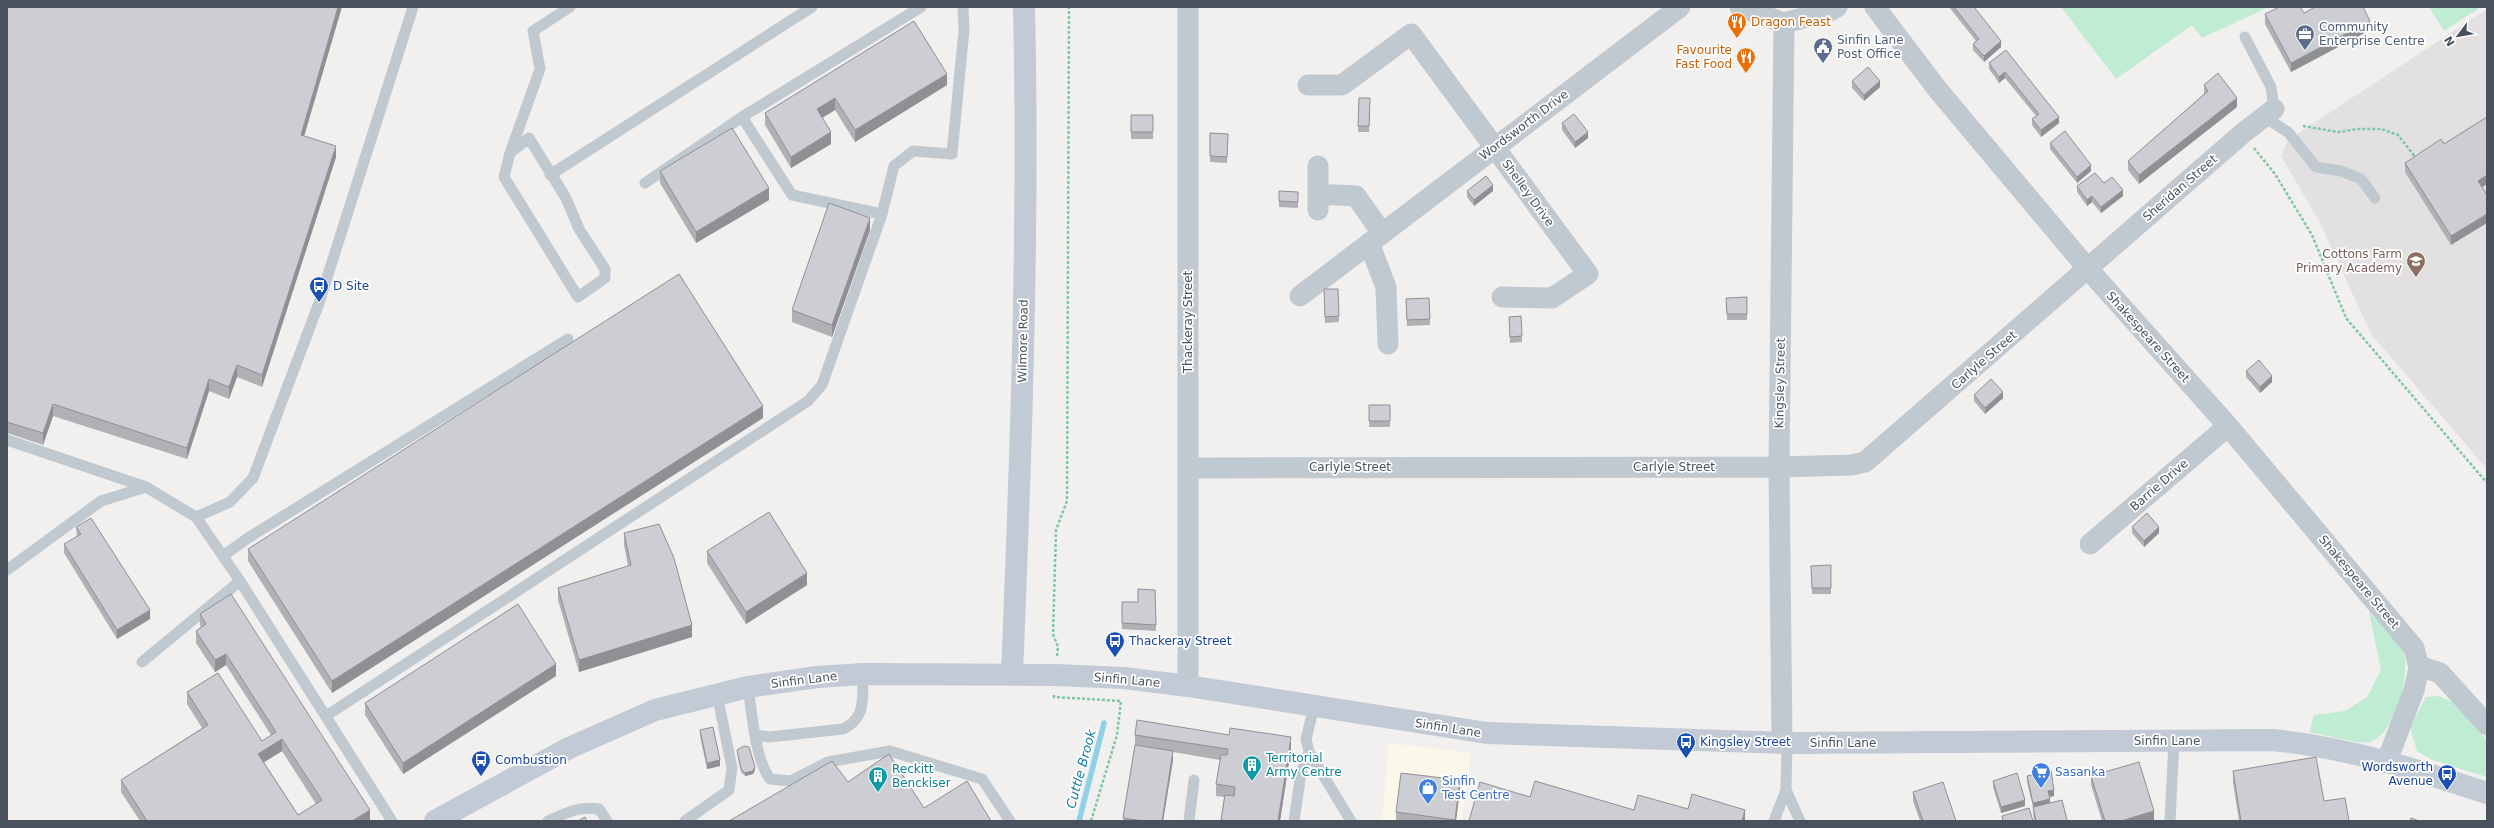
<svg xmlns="http://www.w3.org/2000/svg" width="2494" height="828" font-family="'DejaVu Sans',sans-serif">
<rect width="100%" height="100%" fill="#f2efef"/>
<path fill="#fbf7ea" d="M1389,743L1471,753L1462,821H1382Z"/>
<path fill="#e3e0e1" d="M2487,9V469L2371,334L2319,221L2281,156L2288,140Z"/>
<path fill="#c0ecd4" d="M2061,7H2269L2202,38L2192,25L2116,79Z
M2429,7H2481L2444,31Z
M2369,612C2378,622 2397,637 2402,648C2413,670 2395,736 2369,742C2361,745 2321,734 2309,732L2314,715L2345,711L2367,697L2381,670Z
M2439,696L2452,702L2487,740V777L2432,760L2417,751L2410,728L2426,697Z"/>
<g fill="none" stroke-linecap="round" stroke-linejoin="round">
<path stroke="#90d0e7" stroke-width="5.5" d="M1079,821L1104,723"/>
<path stroke="#7ac8a6" stroke-width="2.5" stroke-dasharray="3 2" stroke-linecap="butt" d="M2303,126L2338,132L2358,129H2381L2398,135L2416,158
M2254,148L2275,174L2312,235L2346,318L2487,483
M1057,656L1058,647L1053,634L1056,530L1067,501L1069,7
M1054,695V697L1121,701L1117,735L1091,821"/>
<path stroke="#c1c9d0" stroke-width="11" d="M2245,37L2271,87L2274,109
M742,117L792,195L882,214
M2264,117L2288,132L2316,167L2341,171L2361,179L2375,198
M529,138L566,198L579,229L605,269V278L578,297L504,177L510,153Z
M510,153L540,69L533,31L570,7
M550,175L812,7
M645,183L742,117L921,7
M7,440L146,487L196,517
M223,556L248,538L568,339
M7,570L101,501L146,487
M142,662L240,581
M748,687C752,713 755,759 770,779L791,781L828,762L890,751L982,779L1010,821
M1314,707L1306,739L1309,752L1351,821
M326,716L808,401L822,385L882,214L894,166L913,151L952,154L964,30L963,7
M756,735L769,737L843,729C867,718 862,697 863,674
M1786,790L1800,821
M392,821L240,581L196,517L230,502L253,478L319,303L413,7
M548,821C566,813 579,806 599,809L607,821
M685,821L729,790L732,768L717,694
M1189,821L1194,780
M1294,821L1301,773L1309,752
M1774,821L1786,790L1787,743
M2170,821L2174,741"/>
<path stroke="#c1c9d0" stroke-width="21" d="M1188,7V686
M1740,7L1784,23L1830,11L1837,7
M1875,7L1938,90L2088,269L2228,426L2414,648L2419,668L2414,690L2387,761
M1308,85H1342L1411,34L1588,274L1552,298L1502,297
M1318,166V210
M1318,194L1356,196L1382,233
M1369,243L1386,287L1388,344
M1300,296L1680,7
M1188,468L1779,467L1851,465L1865,462L2243,133L2274,109
M2090,544L2228,426
M2419,666L2440,673L2487,725
M1782,743L1779,467L1784,23"/>
<path stroke="#c1cad5" stroke-width="22" d="M1012,674C1021,452 1029,229 1024,7
M435,821L569,748L655,710L748,687L817,677L863,674L1056,675L1124,678L1188,686L1487,733L1787,743L2273,740C2350,748 2414,769 2487,793"/>
</g>
<path fill="#afb1b5" fill-rule="evenodd" d="M7,7L304,136L336,157L262,387L237,377L229,399L209,391L187,459L53,416L43,445L7,433Z
M1949,7H1974L2001,47L1984,62L1973,50V44L1976,41Z
M2304,13L2370,30L2291,72L2265,24V14Z
M914,21L947,85L855,142L835,110L822,118L831,144L791,168L765,125V113Z
M2006,50L2059,123L2041,137L2032,125V119L2036,116L2005,78L1999,83L1989,69V63Z
M1852,81L1880,87L1864,101L1852,88Z
M2204,85L2237,107L2139,184L2128,170V161L2204,94Z
M1359,98H1370L1369,132H1358Z
M1131,115H1153V139H1131Z
M2487,117V184L2482,187L2451,245L2405,172V163L2444,144Z
M1562,123L1588,138L1575,148L1562,130Z
M1210,133L1228,134L1227,163L1210,162Z
M2050,143L2091,171L2077,183L2050,149Z
M660,171L769,200L696,243L660,183Z
M2104,183L2123,196L2101,213L2092,202L2087,206L2077,192V186Z
M1279,191L1298,192V208L1279,207Z
M1467,191H1493L1474,206L1467,197Z
M870,230L832,337L792,322V310Z
M1324,296L1339,316V322L1325,323Z
M1747,297V320H1727L1726,298Z
M1429,298L1430,325L1407,326L1406,299Z
M1509,317L1522,336V342L1510,343Z
M2246,371L2272,382L2260,393L2246,377Z
M1974,395L2003,398L1985,414L1974,401Z
M1369,405H1390V427H1369Z
M763,418L332,693L248,561V549Z
M76,527L150,619L117,639L64,553V544L77,537Z
M2132,527L2159,533L2144,547L2132,533Z
M624,533L692,637L579,672L558,600V588L628,566L624,545Z
M707,551L807,585L746,624L707,563Z
M1831,565V594H1812L1811,566Z
M1122,602L1156,625V631L1122,629Z
M200,614L370,821H140L121,792V780L202,728L187,704V692L262,741L271,735L226,665L215,672L196,643V631L201,627L200,625ZM282,751L316,804L298,815L264,762Z
M556,676L403,774L365,715V703Z
M700,730L720,766L707,769L700,736Z
M1135,735L1291,749L1280,821H1221L1224,797L1216,796V784L1220,760L1173,752V760L1163,821H1123V818L1135,745Z
M737,750L755,770L753,774L745,776L741,772L737,753Z
M2233,771L2324,801L2349,821H2239L2233,783Z
M2027,776L2054,796L2050,797V803L2067,821H2034L2033,813V807L2027,782Z
M2091,776L2154,820L2151,821H2102L2091,785Z
M1993,781L2025,806L2001,813L1993,787Z
M1460,789L1456,821H1396V812Z
M1913,792L1956,821H1920L1913,801Z"/>
<path fill="#8f9094" d="M338,7H342L301,147V135Z
M2370,21V30L2291,72V63Z
M2001,41V47L1984,62V56Z
M2005,72V78L1999,83V77Z
M947,74V85L855,142V130Z
M1880,81V87L1864,101V95Z
M835,98V110L817,121V109Z
M2237,98V107L2139,184V175Z
M2059,117V123L2041,137V130Z
M831,132V144L791,168V157Z
M1588,132V138L1575,148V142Z
M336,146V157L262,387V375Z
M2091,165V171L2077,183V177Z
M2487,175V184L2478,190V181Z
M1493,185V191L1474,206V200Z
M769,188V200L696,243V232Z
M2123,190V196L2101,213V207Z
M2092,196V202L2087,206V200Z
M2487,214V223L2451,245V236Z
M870,218V230L832,337V325Z
M237,365V377L229,399V387Z
M2272,376V382L2260,393V387Z
M209,379V391L187,459V448Z
M2003,392V398L1985,414V408Z
M53,404V416L43,445V433Z
M763,406V418L332,693V681Z
M2159,527V533L2144,547V541Z
M807,573V585L746,624V612Z
M150,610V619L117,639V630Z
M692,625V637L579,672V660Z
M226,654V665L215,672V660Z
M556,664V676L403,774V763Z
M1291,737V749L1280,821H1278Z
M282,739V751L258,766V754Z
M1173,751V760L1163,821H1162Z
M720,760V766L707,769V763Z
M755,767V770L753,774L745,776V773Z
M1460,780V789L1456,821H1455Z
M2054,790V796L2048,797V791Z
M2050,799V806L2033,809V803Z
M2025,800V806L2001,813V807Z
M370,810V821H352Z
M1745,810V821H1742Z
M2154,811V820L2151,821H2121Z"/>
<path fill="#ccced3" stroke="#8f9094" fill-rule="evenodd" d="M7,7H338L301,135L336,146L262,375L237,365L229,387L209,379L187,448L53,404L43,433L7,422Z
M1954,7H1974L2001,41L1984,56L1973,44L1979,39Z
M2279,7H2300L2304,13L2315,7H2363L2370,21L2291,63L2265,14Z
M914,21L947,74L855,130L835,98L817,109L831,132L791,157L765,113Z
M2006,50L2059,117L2041,130L2032,119L2039,114L2005,72L1999,77L1989,63Z
M1868,67L1880,81L1864,95L1852,81Z
M2218,73L2237,98L2139,175L2128,161L2208,91L2204,85Z
M1359,98H1370L1369,126H1358Z
M1574,114L1588,132L1575,142L1562,123Z
M1131,115H1153V132H1131Z
M2487,117V175L2478,181L2487,195V214L2451,236L2405,163L2441,139L2444,144Z
M732,128L769,188L696,232L660,171Z
M2065,131L2091,165L2077,177L2050,143Z
M1210,133L1228,134L1227,157L1210,156Z
M2095,173L2104,183L2112,177L2123,190L2101,207L2092,196L2087,200L2077,186Z
M1486,176L1493,185L1474,200L1467,191Z
M1279,191L1298,192V202L1279,201Z
M829,203L870,218L832,325L792,310Z
M679,274L763,406L332,681L248,549Z
M1324,289H1338L1339,316L1325,317Z
M1747,297V314H1727L1726,298Z
M1429,298L1430,319L1407,320L1406,299Z
M1521,316L1522,336L1510,337L1509,317Z
M2259,360L2272,376L2260,387L2246,371Z
M1991,379L2003,392L1985,408L1974,395Z
M1369,405H1390V421H1369Z
M769,512L807,573L746,612L707,551Z
M2147,513L2159,527L2144,541L2132,527Z
M91,518L150,610L117,630L64,544L81,534L76,527Z
M659,524L674,558L692,625L579,660L558,588L631,565L624,533Z
M1831,565V588H1812L1811,566Z
M1138,589L1155,590L1156,625L1122,623V602H1138Z
M231,594L370,810L352,821H147L121,780L208,725L187,692L218,673L262,741L276,732L226,654L215,660L196,631L206,624L200,614ZM282,739L322,800L298,815L258,754Z
M518,604L556,664L403,763L365,703Z
M1137,720L1229,735L1230,728L1291,737L1278,821H1228L1221,820L1225,795L1234,796L1235,787L1216,784L1221,755H1227L1228,749L1135,735Z
M713,727L720,760L707,763L700,730Z
M1135,745L1173,751L1162,821H1144L1123,818Z
M744,746L749,747L755,767L753,771L745,773L741,769L737,750Z
M889,754L924,808L967,781L991,821H729L832,761L848,782Z
M2316,757L2324,801L2345,798L2349,821H2241L2233,771Z
M2139,762L2154,811L2121,821H2105L2091,776Z
M2051,771L2054,790L2048,791L2050,799L2033,803L2027,776Z
M1401,773L1460,780L1455,820L1396,812Z
M2017,773L2025,800L2001,807L1993,781Z
M1535,781L1634,810L1638,795L1688,809L1692,794L1745,810L1742,821H1469L1480,782L1530,797Z
M1943,782L1956,821H1923L1913,792Z
M2062,800L2067,820L2062,821H2036L2033,807Z
M2029,808L2033,821H2003L2002,816Z
M585,817L587,821H578Z
M2411,818L2419,821H2410Z"/>
<defs>
<g id="restaurant-pin" transform="scale(1)"><path d="M0 17L-7.5 6A9.5 9.5 0 1 1 7.5 6Z" fill="#e8710a" stroke="#fff"/><path d="M-5-6h1v4h1v-4h1v4h1v-4h1v5L-1.5 .5V6h-2V.5L-5-1ZM5-6V6H3V1.5H1.5Q1.5-4 5-6Z" fill="#fff"/></g>
<g id="office-pin" transform="scale(1)"><path d="M0 17L-7.5 6A9.5 9.5 0 1 1 7.5 6Z" fill="#5c6f8a" stroke="#fff"/><path d="M-6-3h4V-5.5h4V-3h4V5H-6ZM-1-4.5V-3h2v-1.5ZM-6 0V1H6V0Z" fill="#fff"/></g>
<g id="civic-pin" transform="scale(1)"><path d="M0 17L-7.5 6A9.5 9.5 0 1 1 7.5 6Z" fill="#5c6f8a" stroke="#fff"/><path d="M-.6-6.5H3V-4.5H.6V-3L4-1V1h2V6H-6V1h2V-1L-.6-3ZM-1.2 2.5V6h2.4V2.5Z" fill="#fff"/></g>
<g id="school-pin" transform="scale(1)"><path d="M0 17L-7.5 6A9.5 9.5 0 1 1 7.5 6Z" fill="#8d6e63" stroke="#fff"/><path d="M0-5L7-2L0 1L-7-2ZM-4 1L0 2.5L4 1V4Q0 6-4 4Z" fill="#fff"/></g>
<g id="bus-pin" transform="scale(1)"><path d="M0 17L-7.5 6A9.5 9.5 0 1 1 7.5 6Z" fill="#1a4fb4" stroke="#fff"/><path d="M-5-6H5V4H4V6H2V4H-2V6H-4V4H-5ZM-3.5-4V0h7V-4ZM-3.5 1.2v1.5H-2V1.2ZM2 1.2v1.5H3.5V1.2Z" fill="#fff"/></g>
<g id="building-pin" transform="scale(1)"><path d="M0 17L-7.5 6A9.5 9.5 0 1 1 7.5 6Z" fill="#0f9aa8" stroke="#fff"/><path d="M-4-6H4V6H1V3H-1V6H-4ZM-2.5-4.3h1.7v1.8h-1.7ZM.8-4.3h1.7v1.8H.8ZM-2.5-1h1.7V.8h-1.7ZM.8-1h1.7V.8H.8Z" fill="#fff"/></g>
<g id="supermarket-pin" transform="scale(1)"><path d="M0 17L-7.5 6A9.5 9.5 0 1 1 7.5 6Z" fill="#3f7fe0" stroke="#fff"/><path d="M-6-5.5h2.5l.6 2H6L4.5 2H-2.5L-4.4-4H-6ZM-1.5 3.2a1.3 1.3 0 1 0 .1 0ZM3 3.2a1.3 1.3 0 1 0 .1 0Z" fill="#fff"/></g>
<g id="shop-pin" transform="scale(1)"><path d="M0 17L-7.5 6A9.5 9.5 0 1 1 7.5 6Z" fill="#3f7fe0" stroke="#fff"/><path d="M-5-2.5h2.3a2.7 3.5 0 0 1 5.4 0H5L5.5 6h-11ZM-1.5-2.5h3a1.5 2.3 0 0 0-3 0Z" fill="#fff"/></g>
</defs>
<g fill-rule="evenodd">
<use href="#restaurant-pin" x="1737" y="22"/>
<use href="#office-pin" x="2305" y="34"/>
<use href="#civic-pin" x="1823" y="47"/>
<use href="#restaurant-pin" x="1746" y="57"/>
<use href="#school-pin" x="2416" y="261"/>
<use href="#bus-pin" x="319" y="286"/>
<use href="#bus-pin" x="1115" y="641"/>
<use href="#bus-pin" x="1686" y="742"/>
<use href="#bus-pin" x="481" y="760"/>
<use href="#building-pin" x="1252" y="765"/>
<use href="#supermarket-pin" x="2041" y="772"/>
<use href="#bus-pin" x="2447" y="774"/>
<use href="#building-pin" x="878" y="776"/>
<use href="#shop-pin" x="1428" y="788"/>
</g>
<g text-anchor="middle" dominant-baseline="central" stroke-width="3.5" stroke-linejoin="round" paint-order="stroke">
<g font-size="12" fill="#c56008" stroke="#fff" text-anchor="start">
<text x="1751" y="22">Dragon Feast</text>
<text x="1732" y="50" text-anchor="end">Favourite<tspan x="1732" dy="14">Fast Food</tspan></text>
</g>
<g font-size="12" fill="#4e5e75" stroke="#fff" text-anchor="start">
<text x="2319" y="27">Community<tspan x="2319" dy="14">Enterprise Centre</tspan></text>
<text x="1837" y="40">Sinfin Lane<tspan x="1837" dy="14">Post Office</tspan></text>
</g>
<g font-size="12" fill="#48515c" stroke="#fff">
<text transform="translate(1524 125) rotate(-37)">Wordsworth Drive</text>
<text transform="translate(2180 188) rotate(-41)">Sheridan Street</text>
<text transform="translate(1528 193) rotate(54)">Shelley Drive</text>
<text transform="translate(1188 322) rotate(-90)">Thackeray Street</text>
<text transform="translate(2148 337) rotate(48)">Shakespeare Street</text>
<text transform="translate(1023 341) rotate(-89)">Wilmore Road</text>
<text transform="translate(1984 360) rotate(-41)">Carlyle Street</text>
<text transform="translate(1780 383) rotate(-89)">Kingsley Street</text>
<text x="1350" y="467">Carlyle Street</text>
<text x="1674" y="467">Carlyle Street</text>
<text transform="translate(2159 485) rotate(-41)">Barrie Drive</text>
<text transform="translate(2359 582) rotate(50)">Shakespeare Street</text>
<text transform="translate(804 680) rotate(-7)">Sinfin Lane</text>
<text transform="translate(1127 680) rotate(5)">Sinfin Lane</text>
<text transform="translate(1448 728) rotate(9)">Sinfin Lane</text>
<text x="2167" y="741">Sinfin Lane</text>
<text x="1843" y="743">Sinfin Lane</text>
</g>
<g font-size="12" fill="#785e54" stroke="#fff" text-anchor="end">
<text x="2402" y="254">Cottons Farm<tspan x="2402" dy="14">Primary Academy</tspan></text>
</g>
<g font-size="12" fill="#164399" stroke="#fff" text-anchor="start">
<text x="333" y="286">D Site</text>
<text x="1129" y="641">Thackeray Street</text>
<text x="1700" y="742">Kingsley Street</text>
<text x="495" y="760">Combustion</text>
<text x="2433" y="767" text-anchor="end">Wordsworth<tspan x="2433" dy="14">Avenue</tspan></text>
</g>
<g font-size="12" fill="#0d838f" stroke="#fff" text-anchor="start">
<text x="1266" y="758">Territorial<tspan x="1266" dy="14">Army Centre</tspan></text>
<text x="892" y="769">Reckitt<tspan x="892" dy="14">Benckiser</tspan></text>
</g>
<g font-size="12" fill="#366cbe" stroke="#fff" text-anchor="start">
<text x="2055" y="772">Sasanka</text>
<text x="1442" y="781">Sinfin<tspan x="1442" dy="14">Test Centre</tspan></text>
</g>
<g font-size="13" font-style="italic" fill="#157da2" stroke="#fff">
<text transform="translate(1081 769) rotate(-75)">Cuttle Brook</text>
</g>
</g>
<rect width="2494" height="828" fill="none" stroke="#48515c" stroke-width="16"/>
<g transform="translate(2458 36) rotate(238)" stroke="#ffffff" stroke-width="3" paint-order="stroke">
<path d="M0-3L7 15L0 10L-7 15Z" fill="#48515c"/>
<text y="-6" font-size="11" font-weight="bold" text-anchor="middle" fill="#48515c">N</text>
</g>
</svg>
